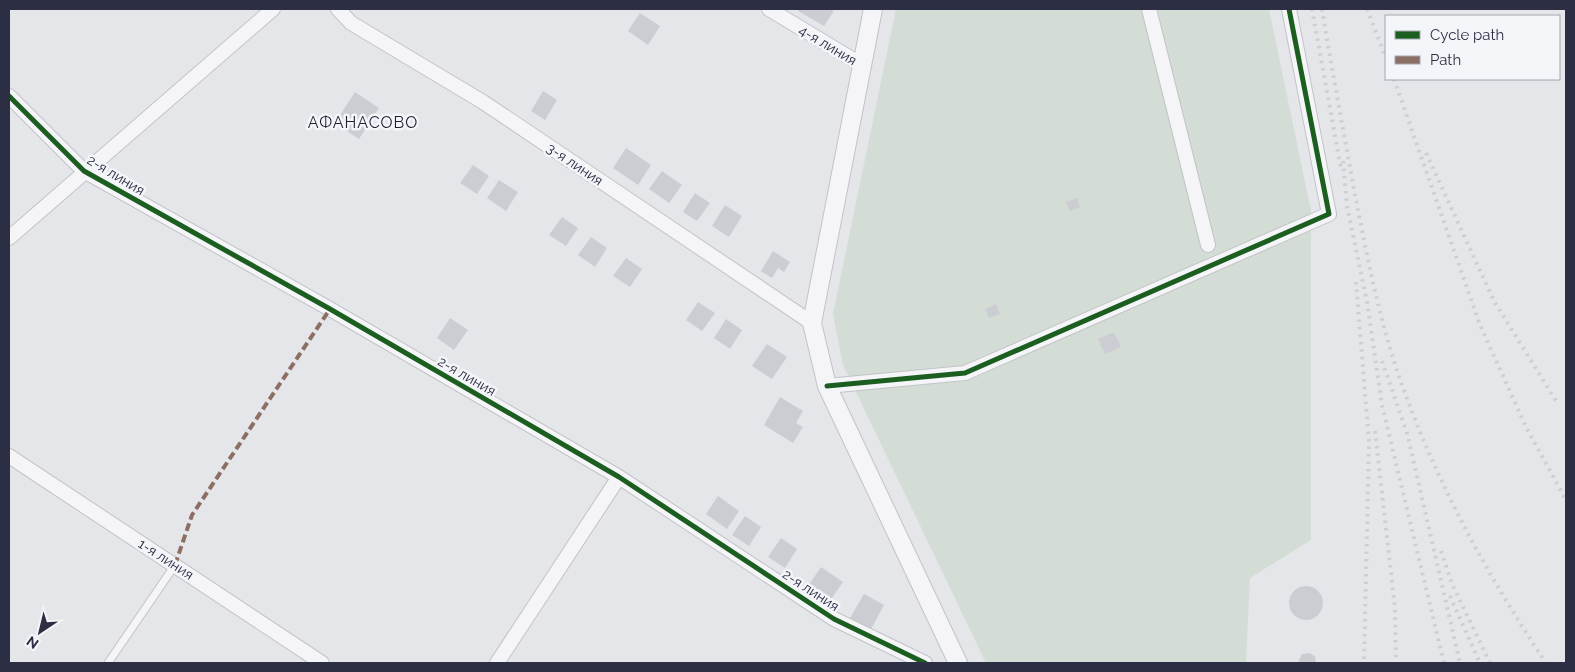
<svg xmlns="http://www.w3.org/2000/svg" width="1575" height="672" font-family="Raleway,sans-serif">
<rect width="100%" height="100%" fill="#e5e6ea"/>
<path fill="#d3ddd6" d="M896,9H1269L1311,211V540L1250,578L1246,663H986L843,365L833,314Z"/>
<path fill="#cccdd2" d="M799,9H830L834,11L824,26L798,11Z
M640,13L660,26L648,45L628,31Z
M543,91L557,100L545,120L531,111Z
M355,92L379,108L359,139L335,123Z
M626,148L651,165L638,185L613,168Z
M473,165L489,176L477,194L460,183Z
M662,171L682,185L669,203L649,189Z
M499,180L518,192L506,211L487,198Z
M695,193L710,203L697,221L683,212Z
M1077,198L1080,207L1070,211L1066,202Z
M725,205L742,216L729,237L712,226Z
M562,217L578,228L566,246L549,235Z
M591,237L607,248L595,267L578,255Z
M773,251L790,262L784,272L778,268L772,278L761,271Z
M626,258L642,269L630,287L613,276Z
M698,302L715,313L702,331L686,320Z
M996,304L1000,314L989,318L985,309Z
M450,318L468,330L454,350L437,338Z
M726,319L742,330L730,349L714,338Z
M1114,332L1121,347L1105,354L1098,339Z
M767,344L787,357L772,379L752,366Z
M780,397L803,411L796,423L803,427L793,443L764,425Z
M718,496L739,511L727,529L706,514Z
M745,516L761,527L749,546L732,535Z
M781,538L797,549L785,568L768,557Z
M821,567L843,582L830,601L808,586Z
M1289 603a17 17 0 1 1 34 0a17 17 0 1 1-34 0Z
M864,594L884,605L871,629L850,618Z
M1309,653L1315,656L1316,663H1299V660L1302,654Z"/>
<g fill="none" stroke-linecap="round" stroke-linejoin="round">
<g stroke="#c2c3c8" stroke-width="9">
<path id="service" d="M108,663L175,565"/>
</g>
<g stroke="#c2c3c8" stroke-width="16">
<path id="minor" d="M338,9L351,23L483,102L812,323
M769,9L862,65
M1149,9L1208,245
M9,96L84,171L330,309L619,477L834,619L925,663
M9,238L273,9
M827,386L965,373L1329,214L1289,9
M9,456L322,663
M497,663L619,477"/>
</g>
<g stroke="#c2c3c8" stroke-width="20">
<path id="tertiary" d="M873,9L812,323L827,386L958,663"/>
</g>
<use href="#service" stroke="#f5f5f7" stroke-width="7"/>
<use href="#minor" stroke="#f5f5f7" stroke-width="14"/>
<use href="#tertiary" stroke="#f5f5f7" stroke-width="18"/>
<path stroke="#cecfd2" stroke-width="4" stroke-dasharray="2.5 5" stroke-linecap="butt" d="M1312,9L1341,169
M1322,9C1332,71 1344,133 1355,195C1368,261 1381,329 1405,393C1440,489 1489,578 1546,663
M1367,9L1386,58
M1394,79L1480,325L1526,427L1566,500
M1426,153L1494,301L1556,401
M1343,161L1347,206L1367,302L1382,405L1444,663
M1356,282L1369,442L1364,663
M1382,361L1407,433L1460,663
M1375,431L1395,608L1396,663
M1441,551L1452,584L1490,663
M1450,596L1480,663"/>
<path stroke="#8d6e63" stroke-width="4" stroke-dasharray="8 4" stroke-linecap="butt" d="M175,565L192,515L330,309"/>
<g stroke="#f4f5f9" stroke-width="8">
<path id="cycleway" d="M9,96L84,171L330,309L619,477L834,619L925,663
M827,386L965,373L1329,214L1289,9"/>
</g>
<use href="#cycleway" stroke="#1b5e20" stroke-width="5"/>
</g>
<g text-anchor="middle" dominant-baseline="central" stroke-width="5" stroke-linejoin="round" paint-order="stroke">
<g font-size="14" fill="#2c2f44" stroke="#f4f5f9">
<text transform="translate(828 45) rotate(31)">4-я линия</text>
<text transform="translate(575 164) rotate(34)">3-я линия</text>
<text transform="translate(116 175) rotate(31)">2-я линия</text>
<text transform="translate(467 376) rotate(30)">2-я линия</text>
<text transform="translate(166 559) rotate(33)">1-я линия</text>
<text transform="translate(811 590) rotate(33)">2-я линия</text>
</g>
<g font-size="16" letter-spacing="1" fill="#1e2035" stroke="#f4f5f9">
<text x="363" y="122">АФАНАСОВО</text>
</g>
</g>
<rect width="1575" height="672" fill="none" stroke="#2c2f44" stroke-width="20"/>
<rect x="1385" y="15" width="175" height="65" fill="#f4f5f9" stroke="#a4a6b1"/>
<rect x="1395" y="31" width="25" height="8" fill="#1b5e20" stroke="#a4a6b1"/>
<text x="1430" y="40" font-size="15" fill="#2c2f44">Cycle path</text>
<rect x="1395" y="56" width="25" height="8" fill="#8d6e63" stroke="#a4a6b1"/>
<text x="1430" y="65" font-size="15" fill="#2c2f44">Path</text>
<g transform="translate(40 632) rotate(215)" stroke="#f4f5f9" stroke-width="4" paint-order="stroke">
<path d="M0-4L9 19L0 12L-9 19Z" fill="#2c2f44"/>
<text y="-8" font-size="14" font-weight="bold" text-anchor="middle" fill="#2c2f44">N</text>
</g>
</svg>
